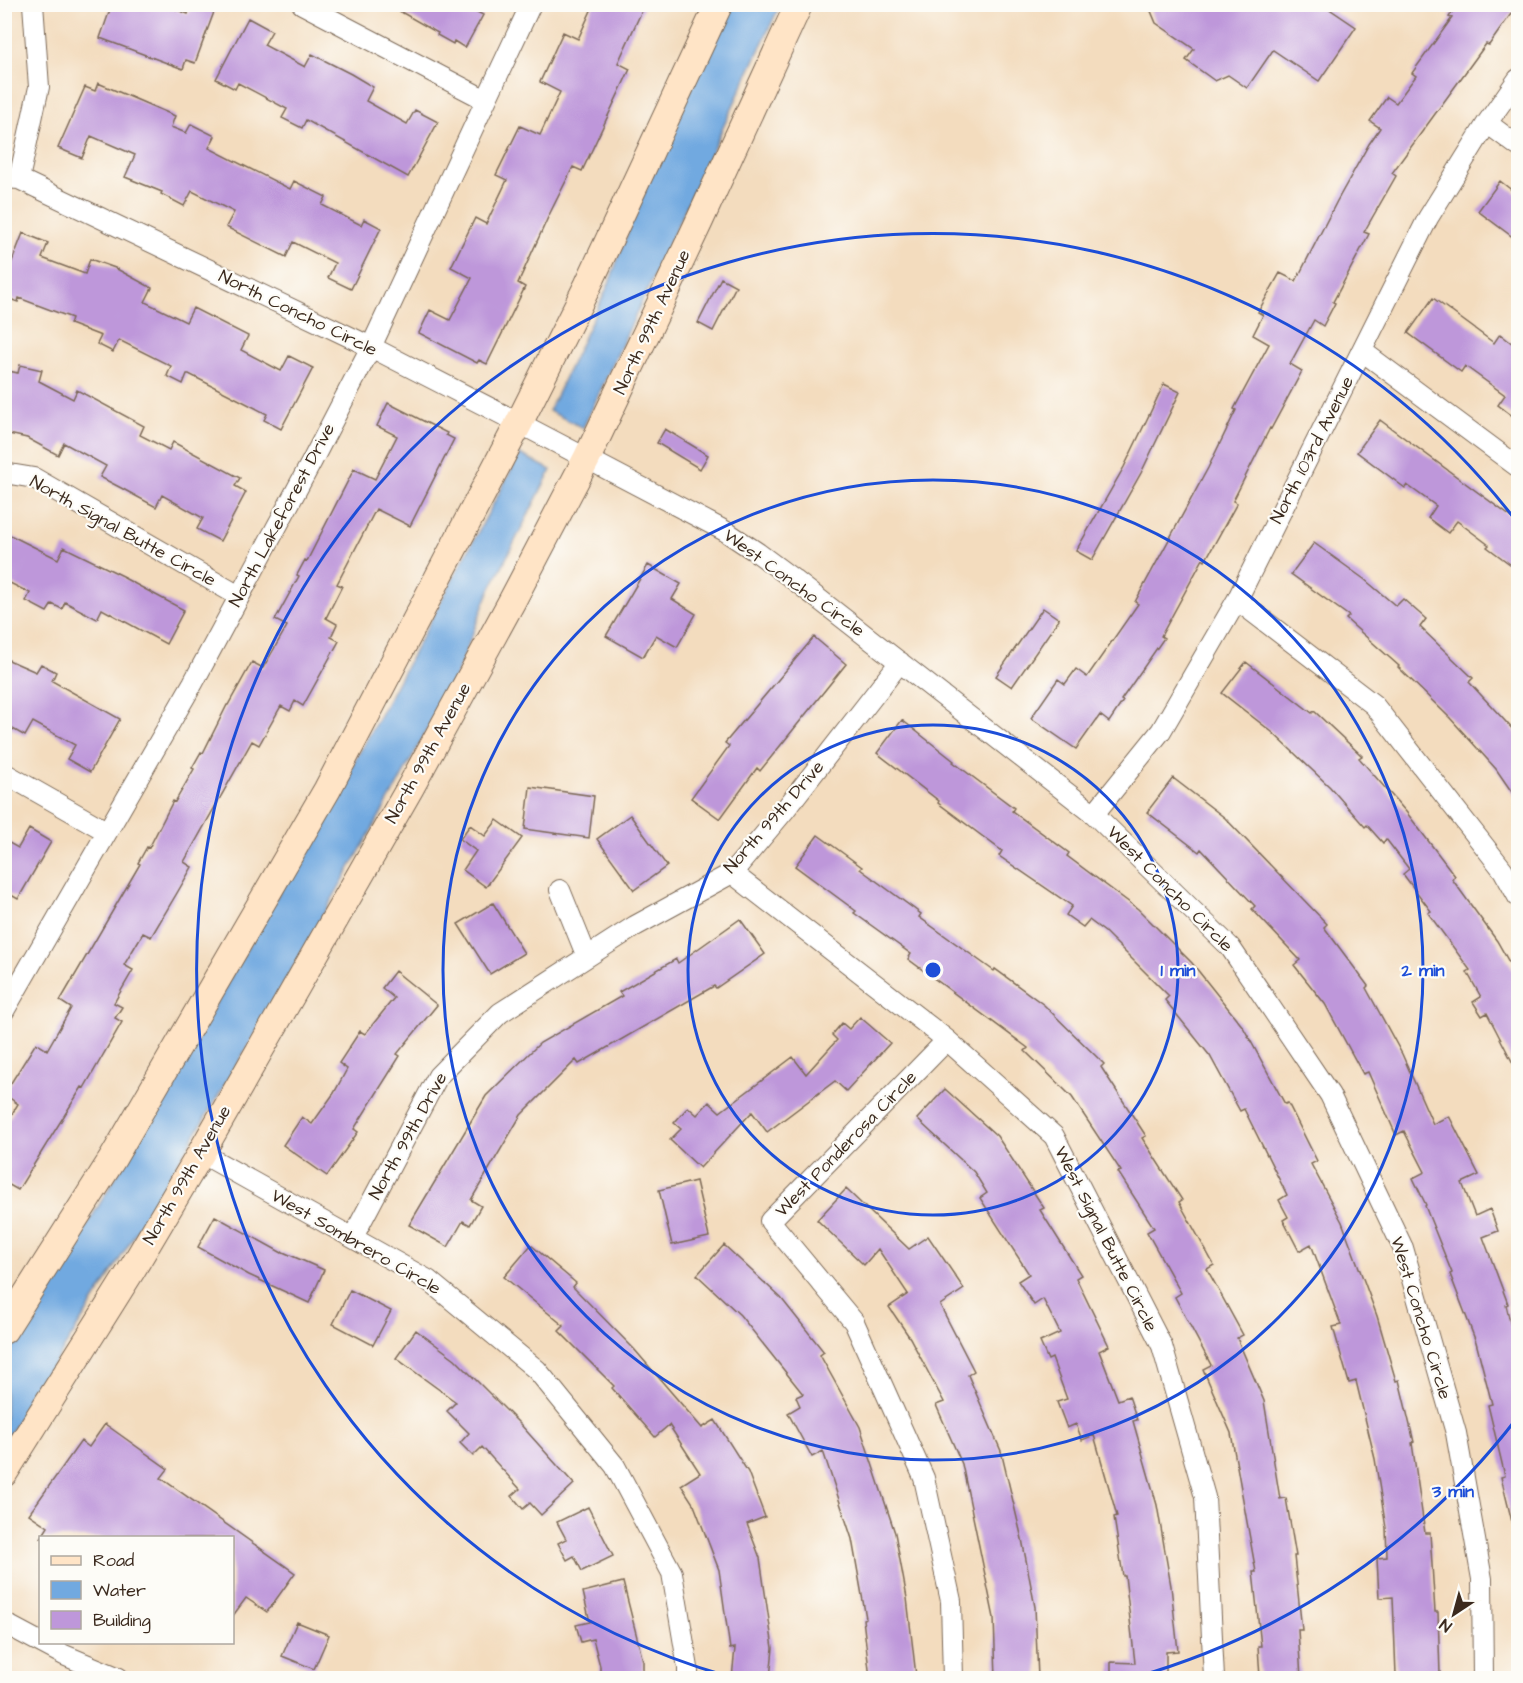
<svg xmlns="http://www.w3.org/2000/svg" width="1523" height="1683" font-family="'Architects Daughter',sans-serif">
<rect width="100%" height="100%" fill="#fdfcf7"/>
<filter id="ink" filterUnits="userSpaceOnUse"><feTurbulence type="fractalNoise" baseFrequency=".0167" numOctaves="2"/><feDisplacementMap in="SourceGraphic" scale="12" xChannelSelector="R" yChannelSelector="G"/><feConvolveMatrix kernelMatrix="1 2 1 2 8 2 1 2 1" color-interpolation-filters="sRGB"/></filter>
<filter id="wash" filterUnits="userSpaceOnUse"><feTurbulence type="fractalNoise" baseFrequency=".008" numOctaves="4" result="noise"/><feDisplacementMap in="SourceGraphic" scale="24" xChannelSelector="R" yChannelSelector="G"/><feGaussianBlur stdDeviation="1.35" result="paint"/><feColorMatrix in="noise" values="0 0 0 0 0 0 0 0 0 0 0 0 0 0 0 0 0 1.4 0 .05"/><feComposite in="paint" operator="in"/></filter>
<g filter="url(#wash)">
<rect width="100%" height="100%" fill="#f3dcbe"/>
<path fill="#71a9e0" stroke="#566a7f" stroke-width="1.5" d="M728,5H780L583,428L549,411L608,286L636,210Z
M520,454L551,470L488,594L457,673L398,784L250,1043L109,1277L5,1442V1363L14,1344L110,1187L365,743Z"/>
<g id="blocks">
<path fill="#be97da" d="M112,4H162L188,14L191,4H217L195,63L186,60L183,69L100,38Z
M387,4H478L475,11L483,15L465,48L454,41L453,44L437,35L438,33Z
M594,4H645L618,63L630,69L582,171L573,167L550,213L518,283L525,287L487,364L479,360L477,363L419,333L430,310L450,320L472,278L451,267L475,218L486,224L507,180L496,175L520,126L540,135L560,92L540,82L563,32L578,39Z
M1148,4H1322L1356,27L1319,81L1273,50L1247,88L1228,75L1215,81L1186,60L1194,49L1156,23Z
M1458,4H1518L1489,45L1486,44L1392,173L1396,176L1364,232L1369,234L1333,302L1335,303L1323,326L1314,320L1290,364L1302,371L1271,429L1270,428L1233,501L1237,503L1205,561L1203,559L1161,636L1164,638L1121,700L1123,701L1109,722L1100,715L1076,749L1031,718L1058,679L1065,684L1076,669L1087,677L1138,604L1135,602L1208,468L1236,410L1234,409L1269,344L1253,335L1263,315L1258,312L1280,273L1296,281L1337,201L1369,144L1380,128L1370,121L1387,97L1396,103L1416,76L1412,73L1452,18L1449,17Z
M248,18L272,31L264,45L305,67L312,54L351,74L373,87L366,101L407,124L415,110L438,122L408,177L306,120L302,128L282,118L287,109L238,83L235,89L216,79Z
M98,83L175,116L171,127L186,133L191,124L215,136L209,148L290,189L294,181L326,197L322,205L361,225L364,219L381,228L351,289L328,278L335,263L293,242L286,257L226,227L234,212L192,191L184,206L161,194L162,192L125,177L135,155L91,136L82,158L58,148L85,87L95,91Z
M1500,181L1518,195V241L1478,211Z
M23,233L48,243L42,258L85,274L90,259L115,268L152,288L145,302L186,322L193,308L248,336L241,350L281,371L289,356L313,368L281,429L264,420L267,414L189,374H187L183,384L167,376L171,366L119,340L113,352L97,344L101,336L70,324L72,318L19,298L18,302L4,297V282Z
M721,278L736,286L713,331L698,323Z
M1433,298L1494,343L1500,334L1518,348V420L1498,405L1505,395L1465,366L1461,372L1408,333Z
M20,365L42,370L39,381L73,399L77,390L144,426L140,435L169,450L173,442L240,478L235,486L246,492L220,541L197,529L203,518L162,495L156,507L123,489L100,477L106,466L64,443L58,455L27,438L4,433V370L18,373Z
M1164,384L1180,392L1141,473L1092,560L1076,551L1124,467Z
M388,403L447,433L446,435L454,439L410,526L376,509L337,584L342,586L326,618L337,624L331,637L339,641L303,706L295,701L290,711L281,706L259,745L252,741L184,862L192,867L177,893L151,937L143,933L124,965L133,970L114,1003L122,1007L115,1018L122,1022L84,1088L82,1087L18,1190L4,1182V1127L18,1104L4,1094L36,1043L47,1050L71,1008L60,1001L140,864L138,863L147,847L149,848L173,801L175,802L194,769L192,768L201,752L203,753L227,705H228L252,662L263,668L287,626L275,620L299,576L297,575L305,560L307,561L354,469L375,479L397,436L377,426Z
M1380,420L1518,522V570L1487,547L1489,545L1457,521L1448,533L1428,518L1436,506L1407,485L1405,488L1357,452Z
M665,429L708,455L700,469L657,443Z
M4,532L58,559L64,547L125,577L124,578L184,610L166,644L102,609L97,619L65,602L62,609L52,604L47,612L26,601L30,593L4,580Z
M1314,543L1364,579L1396,606L1403,599L1426,619L1420,627L1473,678L1469,682L1518,735V801L1496,769L1450,718L1398,667L1399,666L1346,619L1349,616L1291,574Z
M648,565L681,584L672,599L696,614L677,647L656,635L643,657L606,636Z
M1043,608L1059,619L1012,687L996,676Z
M814,637L846,664L760,771L757,768L720,819L691,798L729,746L725,743Z
M4,658L36,672L41,664L56,672L52,681L120,719L90,772L67,759L75,745L33,722L25,736L4,724Z
M1246,662L1312,713L1314,711L1362,756L1359,758L1407,813L1455,876L1452,879L1497,941L1518,978V1073L1487,1013L1482,1016L1473,1002L1481,997L1467,972L1470,970L1428,913L1431,911L1403,874L1409,869L1386,839L1383,843L1367,825L1365,827L1330,787L1272,732L1222,693Z
M902,720L954,761L953,762L1014,808L1012,811L1069,853L1067,856L1138,909L1192,963L1243,1027L1285,1104L1288,1103L1317,1161L1311,1164L1342,1222L1377,1316L1396,1381L1399,1380L1414,1442L1412,1443L1425,1533H1430L1435,1612H1438L1440,1674L1396,1675L1393,1597L1379,1598L1377,1558L1387,1557L1386,1528L1375,1459L1356,1381L1349,1383L1333,1327L1341,1325L1311,1244L1299,1251L1283,1220L1288,1217L1279,1200L1287,1195L1244,1109L1240,1111L1210,1056L1165,1000L1169,996L1105,932L1089,920L1083,927L1066,915L1072,906L999,856L1002,851L938,803L939,801L877,753Z
M1173,778L1225,818L1327,924L1324,927L1368,986L1366,988L1402,1054L1433,1124L1449,1116L1479,1175L1462,1183L1475,1216L1490,1209L1498,1231L1483,1237L1508,1304L1506,1305L1518,1356V1521L1512,1522L1501,1477L1505,1476L1488,1405L1492,1404L1476,1342L1450,1274L1452,1273L1425,1206L1426,1205L1413,1178L1425,1172L1404,1131L1396,1135L1368,1072L1363,1074L1325,1004L1294,965L1300,960L1252,909L1255,906L1201,849L1199,852L1147,812Z
M530,787L594,796L589,838L525,829Z
M630,815L667,866L634,890L597,839Z
M497,820L522,838L486,887L463,870L476,851L460,839L470,825L485,836Z
M29,829L51,842L18,899L4,891V840L18,848Z
M818,835L862,867L860,869L921,914L919,917L994,971L995,969L1044,1005L1104,1064L1101,1067L1146,1136L1142,1138L1182,1200L1179,1202L1214,1265L1207,1269L1243,1335L1237,1338L1264,1401L1280,1499L1286,1498L1296,1556H1294L1302,1630H1298L1301,1678H1260L1258,1646H1261L1253,1572H1256L1231,1433L1203,1369L1211,1365L1175,1297L1181,1293L1147,1232L1154,1228L1118,1172L1121,1171L1072,1097L1025,1051L1028,1048L908,959L911,954L854,913L856,911L795,866Z
M493,903L524,953L490,974L458,924Z
M740,919L765,954L716,988L714,986L579,1064L576,1060L521,1115L471,1200L481,1206L470,1225L463,1221L448,1247L409,1225L486,1096L540,1043L622,996L619,992L676,959L678,963Z
M395,971L437,1005L397,1054L400,1056L354,1129L358,1132L327,1176L283,1145L302,1117L312,1124L334,1093L347,1069L339,1063L360,1031L365,1034L394,998L382,988Z
M860,1017L890,1043L846,1091L835,1081L767,1132L752,1112L700,1168L670,1140L681,1129L674,1123L688,1107L697,1115L709,1102L720,1112L793,1057L806,1074L837,1040L832,1035L842,1023L849,1029Z
M945,1089L997,1136L1044,1208L1040,1210L1081,1275L1076,1278L1109,1346L1099,1351L1118,1400L1129,1396L1137,1420L1133,1421L1157,1505L1171,1586L1178,1651L1166,1652V1678H1111V1662L1135,1663L1125,1576H1123L1114,1517L1117,1516L1094,1435L1082,1440L1076,1424L1067,1428L1057,1402L1067,1399L1052,1358L1048,1360L1040,1342L1060,1333L1043,1299L1034,1305L1018,1281L1029,1274L980,1198L987,1193L974,1172L917,1119Z
M696,1181L709,1237L672,1245L659,1190Z
M846,1189L909,1249L928,1236L964,1289L940,1305L974,1371L968,1375L1001,1451L1022,1539L1035,1607L1038,1678H996L994,1618L962,1464L936,1405L944,1402L910,1338L889,1307L908,1294L878,1249L864,1265L817,1220Z
M215,1216L282,1253L283,1252L324,1270L309,1303L249,1275L198,1247Z
M531,1245L576,1283L573,1287L634,1349L702,1428L715,1420L748,1472L765,1517L747,1524L760,1558L773,1648L770,1678H732L735,1648L730,1649L719,1570L694,1505L681,1485L700,1473L669,1425L655,1437L612,1388L614,1386L559,1331L564,1326L504,1277Z
M724,1245L781,1298L824,1352L820,1355L860,1427L895,1533L907,1598L916,1676L870,1678L863,1619L866,1618L852,1539L823,1451L812,1457L788,1413L800,1406L796,1397L803,1394L740,1315L697,1275Z
M350,1290L391,1311L373,1345L333,1324Z
M416,1330L455,1359L521,1425L574,1484L541,1515L530,1503L523,1509L512,1496L520,1489L482,1447L473,1456L460,1443L469,1433L447,1411L456,1402L396,1358Z
M105,1424L168,1469L161,1478L295,1573L267,1612L246,1598L232,1617V1538H41L48,1527L29,1514L81,1441L89,1447Z
M588,1507L613,1556L582,1571L574,1556L567,1560L558,1543L566,1539L557,1522Z
M623,1582L643,1661V1678H600V1666L593,1639L581,1642L576,1625L590,1622L583,1592Z
M297,1622L329,1635L314,1669L282,1656Z"/>
</g>
</g>
<g filter="url(#ink)">
<use href="#blocks" fill-opacity="0" stroke="#7b6856" stroke-width="1.5"/>
<g fill="none" stroke-linecap="round" stroke-linejoin="round">
<g stroke="#7b6856" stroke-width="22">
<path id="minor" d="M302,4L486,100
M1487,123L1518,146
M4,178L19,179L371,347L519,423L725,531L758,553L793,579L1094,814L1230,947L1330,1095L1403,1248L1456,1433L1482,1579L1483,1678
M19,179L39,87L33,4
M1362,351L1518,467
M4,473L34,478L239,596
M1237,600L1374,705L1503,870L1518,897
M4,773L106,831
M1094,814L1161,731L1237,600L1428,218L1487,123L1518,79
M732,873L947,1040L1054,1136L1162,1346L1205,1497L1214,1678
M560,890L587,957
M4,1011L193,683L312,461L371,347L531,4
M947,1040L770,1221L854,1322L924,1478L951,1601L953,1678
M201,1153L428,1280L537,1370L615,1466L672,1573L688,1668V1678
M353,1237L438,1076L500,1013L635,926L732,873L784,811L900,662
M4,1623L64,1655L119,1678"/>
</g>
<g stroke="#7b6856" stroke-width="29">
<path id="secondary" d="M4,1330L113,1158L327,790L519,423L588,285L719,4
M4,1473L131,1271L201,1153L410,788L512,601L587,458L699,222L799,4"/>
</g>
<use href="#minor" stroke="#fff" stroke-width="20"/>
<use href="#secondary" stroke="#ffe4c6" stroke-width="27"/>
</g>
</g>
<g fill="none" stroke="#1d4ed8" stroke-width="3">
<circle cx="933" cy="970" r="245"/>
<circle cx="933" cy="970" r="490"/>
<path d="M1517 1418A736 736 0 0 1 1136 1677M730 1677A736 736 0 1 1 1517 522"/>
</g>
<g text-anchor="middle" dominant-baseline="central" stroke-width="4.5" stroke-linejoin="round" paint-order="stroke">
<g font-size="18" fill="#3b2a1e" stroke="#fdfcf7">
<text transform="translate(298 313) rotate(26)">North Concho Circle</text>
<text transform="translate(652 322) rotate(-65)">North 99th Avenue</text>
<text transform="translate(1312 450) rotate(-63)">North 103rd Avenue</text>
<text transform="translate(282 515) rotate(-62)">North Lakeforest Drive</text>
<text transform="translate(123 531) rotate(29)">North Signal Butte Circle</text>
<text transform="translate(794 583) rotate(36)">West Concho Circle</text>
<text transform="translate(428 753) rotate(-61)">North 99th Avenue</text>
<text transform="translate(774 817) rotate(-49)">North 99th Drive</text>
<text transform="translate(1170 889) rotate(45)">West Concho Circle</text>
<text transform="translate(408 1136) rotate(-61)">North 99th Drive</text>
<text transform="translate(846 1144) rotate(-46)">West Ponderosa Circle</text>
<text transform="translate(187 1175) rotate(-60)">North 99th Avenue</text>
<text transform="translate(1106 1239) rotate(63)">West Signal Butte Circle</text>
<text transform="translate(356 1242) rotate(30)">West Sombrero Circle</text>
<text transform="translate(1421 1318) rotate(73)">West Concho Circle</text>
</g>
</g>
<circle cx="933" cy="970" r="9" fill="#1d4ed8" stroke="#fdfcf7" stroke-width="3"/>
<g font-size="18" text-anchor="middle" font-weight="bold" fill="#1d4ed8" stroke="#fdfcf7" stroke-width="4.5" stroke-linejoin="round" paint-order="stroke">
<text x="1178" y="976">1 min</text>
<text x="1423" y="976">2 min</text>
<text x="1453" y="1497">3 min</text>
</g>
<rect width="1523" height="1683" fill="none" stroke="#fdfcf7" stroke-width="24"/>
<rect x="39" y="1536" width="195" height="108" fill="#fdfcf7" stroke="#afa8a0" stroke-width="1.5"/>
<rect x="51" y="1556" width="30" height="9" fill="#ffe4c6" stroke="#afa8a0" stroke-width="1.5"/>
<text x="93" y="1566" font-size="18" fill="#3b2a1e">Road</text>
<rect x="51" y="1581" width="30" height="18" fill="#71a9e0" stroke="#afa8a0" stroke-width="1.5"/>
<text x="93" y="1596" font-size="18" fill="#3b2a1e">Water</text>
<rect x="51" y="1611" width="30" height="18" fill="#be97da" stroke="#afa8a0" stroke-width="1.5"/>
<text x="93" y="1626" font-size="18" fill="#3b2a1e">Building</text>
<g transform="translate(1454 1614) rotate(216)" stroke="#fdfcf7" stroke-width="4.5" paint-order="stroke">
<path d="M0-4.5L10 22L0 15L-10 22Z" fill="#3b2a1e"/>
<text y="-9" font-size="16" font-weight="bold" text-anchor="middle" fill="#3b2a1e">N</text>
</g>
</svg>
